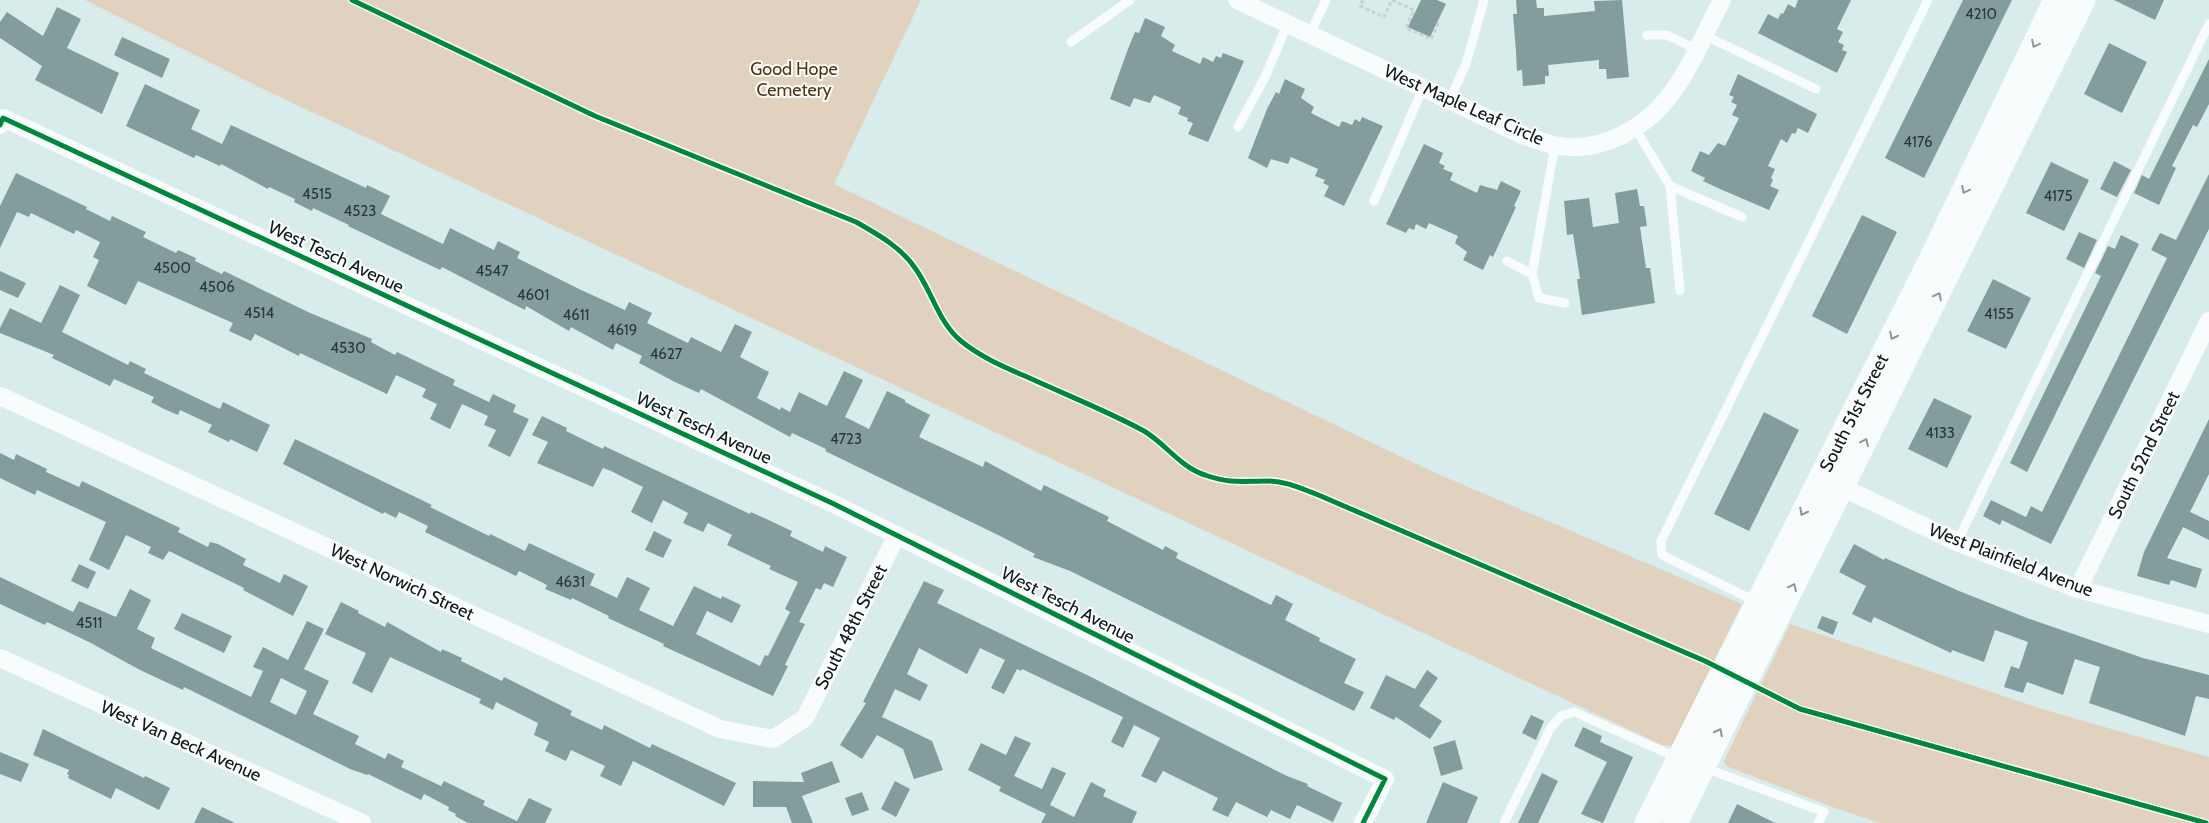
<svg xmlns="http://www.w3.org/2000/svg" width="2209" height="823" font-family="Cabin,sans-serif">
<rect width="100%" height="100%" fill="#d8edeb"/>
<path fill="#e1d2bf" d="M85,0H921L834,184L1431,471L1742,604L1672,746L1662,745L267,91Z
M1790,624L2042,709L2209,757V823H1880L1835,808L1726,766L1724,761Z"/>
<path fill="#839d9c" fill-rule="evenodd" d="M1421,0H1437L1446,4L1430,37L1408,27Z
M1516,0H1536L1537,8H1544V16L1595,11L1594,1L1622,0L1629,77L1607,79L1606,69H1599V60L1548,65L1549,76H1545V84L1523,86L1522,70L1517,71L1516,52L1513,14H1517Z
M1798,0H1851L1837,29L1843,32L1838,42L1844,45L1842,50L1847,52L1837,73L1758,33L1768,14L1778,19L1781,13L1783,14L1788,4L1795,8Z
M1963,0H2012L1924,178L1885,158Z
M2114,0H2164L2155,20Z
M57,7L81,19L67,48L119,73L102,114L35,80L42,66L0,38V22L7,12L43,36Z
M1145,18L1165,27L1161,36L1175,45L1172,51L1200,64L1203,57L1213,62L1216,56L1221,58L1223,53L1244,61L1208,142L1188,134L1193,123L1187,121L1188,118L1178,114L1181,107L1154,95L1150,103L1134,98L1130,107L1110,99L1128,49L1135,32L1139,33Z
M122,37L170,59L162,78L114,55Z
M2109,43L2147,62L2122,113L2084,94Z
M2209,59V104L2197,127L2193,125L2172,166L2176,168L2159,205L2134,193L2142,175L2149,179Z
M1738,74L1817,114L1808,133L1798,128L1795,134L1792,133L1787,143L1781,139L1768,166L1775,169L1771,178L1773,180L1770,186L1779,190L1769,210L1720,189L1703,181L1705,178L1691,171L1700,151L1709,155L1718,143L1725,146L1739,118L1732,115L1737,105L1731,102L1734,97L1729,95Z
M1285,79L1305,89L1301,98L1314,107L1311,113L1339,127L1342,121L1352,125L1355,119L1360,122L1362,117L1383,126L1344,206L1324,196L1329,186L1323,183L1325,180L1315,176L1318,169L1291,157L1288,164L1271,159L1267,168L1248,158L1267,109L1276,92L1279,94Z
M145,84L200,110L191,129L222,144L231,125L366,188L367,185L390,196L381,214L443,244L450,228L494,250L498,241L520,252L517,258L579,289L625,310L629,302L652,313L647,323L688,343L691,337L721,352L735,324L752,332L740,357L769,372L757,398L780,410L781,407L790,412L799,392L827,406L844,371L863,380L845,417L869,429L887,391L905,400V402L930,415L919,437L983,467L985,461L1041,491L1044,485L1109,517L1107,521L1163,550L1165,546L1178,553L1176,558L1271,605L1276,595L1293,604L1285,620L1320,638L1319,641L1356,659L1344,683L1364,692L1354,711L1070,571L1033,557L1035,554L1000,536L825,451L826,449L792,433L790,437L701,389L699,393L675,382L639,363L642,356L616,343L613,350L571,327L569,331L526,306L525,310L442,267L440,270L348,226L349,225L313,208L312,211L294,202L295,199L269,187L268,189L221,164L220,166L196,155L194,158L126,126Z
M1424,144L1443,153L1439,163L1445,166L1443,169L1453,173L1450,180L1477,193L1480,185L1497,190L1501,181L1521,191L1514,206L1516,207L1493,257L1490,255L1483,270L1463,260L1467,252L1455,243L1458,236L1429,223L1426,229L1416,224L1414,230L1409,228L1406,233L1386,224Z
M2114,161L2131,170L2117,197L2100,189Z
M2051,162L2089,180L2064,231L2026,213Z
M16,173L87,207L86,209L110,221L112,216L146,232L143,237L176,253L178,250L196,258L195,261L222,274L224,271L308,312L372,339L371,342L395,355L397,352L455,380L453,385L489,402L493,394L516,405L513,412L529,419L510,457L488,446L496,430L484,425L488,416L462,404L450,429L430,419L437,404L422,397L426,389L396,375L387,394L300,353L299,356L255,334L251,341L229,331L233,323L138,281L126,305L87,286L99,260L93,257L100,242L76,230L74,234L31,213L29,217L17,212L0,248V206Z
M2209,174V229L2051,544L2002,520L2000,525L1983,516L1991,500L2026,517L2031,506L2042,512L2167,258L2151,250L2160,233L2176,240Z
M1637,189L1640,206H1644L1647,226L1640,227L1646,268H1650L1655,303L1582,315L1577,279H1580L1573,234L1567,235L1564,201L1589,198L1593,227L1619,223L1615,193Z
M1862,215L1897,232L1847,334L1812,316Z
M2079,232L2097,240L2084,268L2066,259Z
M2121,235L2139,244L2027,472L2010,463L2101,276L2095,273L2108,246L2115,249Z
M0,271L26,283L18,298L0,290Z
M1993,279L2031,298L2006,349L1967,331Z
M60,285L80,295L62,332L128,365L130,361L146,369L144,373L220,409L223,402L270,425L257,452L230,439L229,442L208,432L212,425L180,410L178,415L164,409L151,402L154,397L114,379L110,386L52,358L54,355L0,333V328L10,308L41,323Z
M1934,398L1972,416L1947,468L1908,449Z
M1764,412L1799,430L1749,531L1714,514Z
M542,416L567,428L566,431L603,449L604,446L750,514L751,512L792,531L790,536L823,552L825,546L847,557L833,587L824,583L821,590L816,588L799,622L805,624L785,665L788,666L773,696L663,646L664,644L608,618L609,616L572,598L571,600L545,589L547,585L519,571L516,576L425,532L428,526L399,512L396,518L384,512L383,514L283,464L295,439L432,505L430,507L489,536L490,534L525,551L529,543L595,574L590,585L617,598L627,577L650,588L639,610L673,626L694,586L721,599L722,596L741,605L732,623L707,611L696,634L760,666L765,655L768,656L790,612L785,609L798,582L769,569L771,566L727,545L732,535L708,523L703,532L683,523L688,513L663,500L652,523L631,512L643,487L611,471L603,468L593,487L537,463L548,442L532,435Z
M2209,419V474L2190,512L2209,521V540L2183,527L2167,558L2202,569L2196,588L2171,580L2169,585L2137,576L2144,552Z
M0,453L14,460L16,454L47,469L46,472L79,487L82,481L180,528L178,532L208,547L210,542L218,544L246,559L243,565L280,583L284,574L308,586L293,616L243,590L244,588L169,551L163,560L148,553L151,547L126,535L109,570L89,560L106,522L37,490L35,495L0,478Z
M654,531L672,540L663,558L645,550Z
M1854,544L1884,560L1885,558L1959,591L2027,618L2143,658L2209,675V699L2196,696L2185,736L2089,703L2100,667L2075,659L2063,695L2027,682L2023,693L2004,687L2011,666L2019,669L2028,642L1995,630L1984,662L1952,650L1951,653L1874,617L1871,623L1852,614L1866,586L1839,572Z
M79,564L96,572L88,589L71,581Z
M0,577L73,612L79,601L116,617L130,589L151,600L137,629L155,638L151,648L251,697L263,671L253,667L263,647L288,660L307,621L324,629L304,669L329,681L313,714L359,736L355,744L385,759L388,753L404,761L401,767L441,786L444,781L485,801L483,805L517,821L529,798L552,809L545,823H468L455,816L456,814L448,810L449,807L424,794L421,800L368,774L367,775L350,769L184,687L183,690L140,670L89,642L47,622L45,625L0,604ZM281,678L307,691L296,715L270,702Z
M924,581L944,590L937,603L1089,676L1287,776L1308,784L1307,786L1342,803L1333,822L1297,805L1290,819L1271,810L1267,817L1236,802L1228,817L1212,810L1218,798L1163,771L1156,783L1141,776L1160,738L1134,725L1123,748L1111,742L1123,717L1022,669L1021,671L1017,669L1004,694L991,688L1005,660L980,648L967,674L919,648L907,674L928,685L920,701L895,689L882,717L932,741L943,770L914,779L903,749L877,735L862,759L840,745L866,703L863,702Z
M341,602L359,611L358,613L385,627L387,622L441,652L442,649L462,658L461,661L502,681L504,677L572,711L570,715L602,730L604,725L650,748L652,744L736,783L724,806L633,761L621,786L600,776L605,766L571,750L566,761L545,751L549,742L534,735L538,723L496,702L493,710L479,703L481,699L390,657L372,693L352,683L366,653L325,634Z
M182,613L232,636L224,653L174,629Z
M1822,616L1838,622L1833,635L1817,628Z
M1427,670L1438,678L1419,706L1442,721L1430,739L1396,717L1394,720L1370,708L1386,675L1415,689Z
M1531,715L1544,721L1536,740L1522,733Z
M1583,727L1602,736L1600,742L1633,757L1603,823L1581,814L1607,762L1574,746Z
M43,729L144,778L145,776L170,788L159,810L116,788L111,799L68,778L69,775L67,774L69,770L33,755Z
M1015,736L1031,743L1014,776L1042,789L1052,767L1066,773L1050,805L1074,817L1091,782L1106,790L1103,796L1137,812L1132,823H1041L1046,814L999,791L1001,787L968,770L981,743L1006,755Z
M1455,740L1463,769L1441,776L1433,747Z
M0,752L29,764L21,782L0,774Z
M832,761L840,782L802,796L813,823H792L786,807H753V781L804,782L801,773Z
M1542,773L1558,781L1538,823H1518Z
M895,781L910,789L896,817L881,809Z
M1443,782L1478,797L1467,823H1426Z
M862,792L869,810L852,816L845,798Z
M1737,804L1775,823H1728Z
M202,807L235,823H194Z"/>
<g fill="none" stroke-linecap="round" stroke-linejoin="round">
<path stroke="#cad1d0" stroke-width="3" stroke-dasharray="4 2.5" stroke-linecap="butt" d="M1363,0L1360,6L1384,17L1392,0L1414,10L1406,28L1431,39L1439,22"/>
<path stroke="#f9fcfc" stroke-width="9" d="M1310,34L1326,0
M1647,35H1667L1696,49
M1704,35L1816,89
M1071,42L1130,0
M1449,101L1466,64L1484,0
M1238,127L1265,77L1288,23
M1635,128L1670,186L1680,291
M1555,145L1532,274L1539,298L1565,303
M1670,186L1742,217
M1374,201L1423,88
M1507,261L1532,274
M1957,542L2209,24
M1757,602L1662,555L1661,541L1928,0
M1705,768L1824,812L1818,823
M1504,823L1550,729L1561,716L1574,712L1678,758"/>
<path stroke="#f9fcfc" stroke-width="18" d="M1237,0L1525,136C1535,139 1544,143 1554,145C1600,155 1647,128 1673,91C1693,64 1706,30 1722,0
M0,125L3,118L834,504L1385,779L1363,823
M0,396L720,729L773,739L805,718L897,535
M1833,483L1957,542L2078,589L2209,624
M2078,589L2209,321
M0,658L362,823"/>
<path stroke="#f9fcfc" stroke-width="25" d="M1647,823L1928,266L2056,0
M1675,823L2083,0"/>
<g stroke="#fff" stroke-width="8">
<path id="cycleway" d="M352,0L595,116L856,222C877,234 901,247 915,268C932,291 938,322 961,341C983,359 1009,369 1034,380C1071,397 1109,412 1144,431C1166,444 1180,467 1205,475C1230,484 1243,481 1268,481C1285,481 1300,488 1316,494L1705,661L1800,709L2206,823
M0,125L3,118L834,504L1385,779L1363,823"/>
</g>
<use href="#cycleway" stroke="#00873e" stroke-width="5"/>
</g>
<defs><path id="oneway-chevron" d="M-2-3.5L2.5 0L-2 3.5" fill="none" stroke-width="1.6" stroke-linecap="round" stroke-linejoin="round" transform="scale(1.25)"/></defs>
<g stroke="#8d9595">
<use href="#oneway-chevron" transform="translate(2035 44) rotate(116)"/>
<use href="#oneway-chevron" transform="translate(1965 190) rotate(116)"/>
<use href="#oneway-chevron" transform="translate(1938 296) rotate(-64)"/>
<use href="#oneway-chevron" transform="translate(1893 336) rotate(117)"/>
<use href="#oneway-chevron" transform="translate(1865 442) rotate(-64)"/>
<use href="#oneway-chevron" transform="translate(1803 512) rotate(117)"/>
<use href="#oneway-chevron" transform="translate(1793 587) rotate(-64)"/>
<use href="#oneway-chevron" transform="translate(1719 732) rotate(-63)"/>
</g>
<g text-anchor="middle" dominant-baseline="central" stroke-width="4" stroke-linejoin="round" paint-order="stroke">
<g font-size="15" fill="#283938">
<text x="1981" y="14">4210</text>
<text x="1918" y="142">4176</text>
<text x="317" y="194">4515</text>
<text x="2058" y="196">4175</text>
<text x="360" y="211">4523</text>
<text x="172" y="268">4500</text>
<text x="492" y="271">4547</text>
<text x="217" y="287">4506</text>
<text x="533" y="295">4601</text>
<text x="259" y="313">4514</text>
<text x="1999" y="314">4155</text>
<text x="576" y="315">4611</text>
<text x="622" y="330">4619</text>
<text x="348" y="348">4530</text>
<text x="666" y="354">4627</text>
<text x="1940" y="433">4133</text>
<text x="846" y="439">4723</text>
<text x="570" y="582">4631</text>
<text x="89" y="623">4511</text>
</g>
<g font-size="18" fill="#533113" stroke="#fff">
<text x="794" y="69">Good Hope<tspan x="794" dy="21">Cemetery</tspan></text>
</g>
<g font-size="18" fill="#0a1817" stroke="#fff">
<text transform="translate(1464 105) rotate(24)">West Maple Leaf Circle</text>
<text transform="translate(336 257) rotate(25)">West Tesch Avenue</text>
<text transform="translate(1854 413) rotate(-63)">South 51st Street</text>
<text transform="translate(704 428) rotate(25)">West Tesch Avenue</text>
<text transform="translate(2144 455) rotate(-64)">South 52nd Street</text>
<text transform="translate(2011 560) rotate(21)">West Plainfield Avenue</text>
<text transform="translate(402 582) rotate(25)">West Norwich Street</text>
<text transform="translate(1068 605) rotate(27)">West Tesch Avenue</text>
<text transform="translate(851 627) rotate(-63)">South 48th Street</text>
<text transform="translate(181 741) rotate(24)">West Van Beck Avenue</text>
</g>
</g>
</svg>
